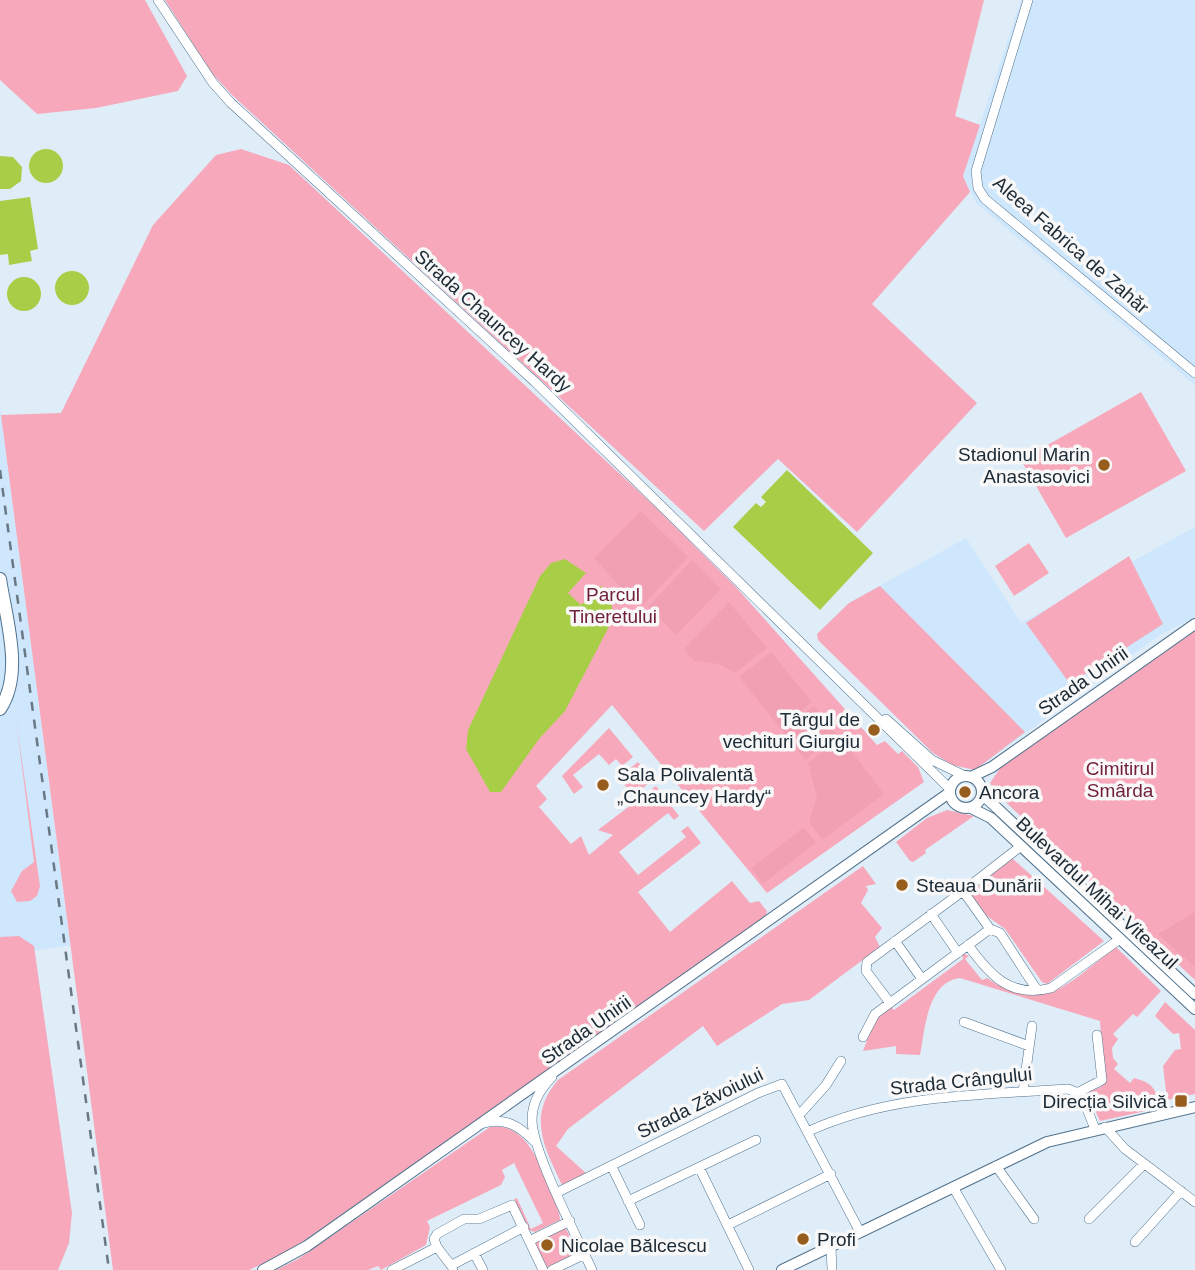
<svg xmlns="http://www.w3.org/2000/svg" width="1195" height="1270" font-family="Helvetica,sans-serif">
<rect width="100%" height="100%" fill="#dfedf9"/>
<path fill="#cee7fd" d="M1021,0H1195V385L976,203L963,176Z
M0,407L70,945L0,956Z
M1195,527V617L1158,636L975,770L942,760L933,753L818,640L817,634L849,603L966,538L1021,623Z"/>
<path fill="#f7a9bb" d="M0,0H145L187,76L178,91L96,108L37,114L0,80Z
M165,0H984L955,116L980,125L963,176L970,192L872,304L977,403L857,532L778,459L704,531L232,95L211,72Z
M241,149L289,165L650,502L735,586L877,745L885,741L898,754L902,751L918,767L924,782L767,893L612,705L536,786L547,799L539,807L571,844L581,836L589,855L613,835L598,830L656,786L679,816L674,820L668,813L619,852L638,875L686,837L681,831L688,826L701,843L638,892L670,932L732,881L750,903L759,901L767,911L766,917L288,1252L249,1270H113L1,415L61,413L153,225L216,155Z
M1141,392L1186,471L1066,538L1021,460Z
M1029,543L1049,573L1014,596L995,566Z
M1129,556L1163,624L1070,684L1026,623Z
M880,586L1025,732L975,770L952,765L933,753L818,640L817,634L849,603Z
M1195,631V980L997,794L990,783L1001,767Z
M16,719L40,886L37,896L30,901L17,902L11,891L22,871L34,862Z
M609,728L633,757L622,766L616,759L609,765L599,754L573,775L583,787L574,794L562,776Z
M638,762L652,780L634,796L623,783L631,777L627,771Z
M947,810L974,816L925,850L926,853L913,862L910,861L896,842L927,818Z
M1012,858L1104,941L1047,984L1042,982L1005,929L987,916L970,893Z
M863,866L876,884L866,886L868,890L861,903L882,928L875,937L880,947L809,1000L782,1004L717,1046L703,1026L568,1129L556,1146L587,1174L562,1185C544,1147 527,1116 558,1080Z
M19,936L34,946L72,1213L69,1243L58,1270H0V937Z
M1116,947L1161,991L1137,1017L1133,1014L1113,1034L1118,1039L1112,1048L1113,1058L1118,1064L1114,1069L1130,1083L1134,1078C1153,1083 1156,1088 1160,1108L1100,1121L1087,1092L1101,1087L1104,1081L1100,1021L960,978C927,982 925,1030 920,1055L896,1054V1046L863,1051L875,1019L890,1006L894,1010L963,959L962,953L969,956L965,959L982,980L987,978C1044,1018 1070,981 1116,947Z
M1165,1002L1195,1030V1094L1167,1100L1163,1066L1175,1050L1181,1049L1179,1033L1173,1034L1155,1016Z
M490,1127C532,1120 546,1183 559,1212L560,1220L535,1232L529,1230L514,1199L517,1198L531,1229L543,1223L514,1163L502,1170L505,1177L501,1185L427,1221L430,1227L426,1245L381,1270L378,1266L368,1270H276L298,1259Z
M565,1227L578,1253L547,1269L534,1245L535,1241Z"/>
<path fill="#f1a0b3" d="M641,511L688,557L644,604H629L625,592L594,558Z
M692,560L721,589L676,635L648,607Z
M729,602L767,648L735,673L719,664L694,661L684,649Z
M771,652L812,702L780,728L739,677Z
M814,706L837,735L805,760L782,730Z
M841,737L884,794L822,840L809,822L817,797L808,763Z
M804,827L816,843L763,884L751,868Z
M1195,912V967L1158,934Z"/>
<path fill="#a8ce48" d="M29 166a17 17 0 1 1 34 0a17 17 0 1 1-34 0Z
M0,156L13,157L22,167L21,181L10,189H0Z
M30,197L38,249L30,251L32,261L9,265L8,254L0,255V201Z
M55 288a17 17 0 1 1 34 0a17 17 0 1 1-34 0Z
M7 294a17 17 0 1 1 34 0a17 17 0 1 1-34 0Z
M787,470L873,553L820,610L733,527L756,503L761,507L766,502L761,497Z
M565,559L586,573L568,593L581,605L601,586L609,595L614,617L565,711L539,739L501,792H490L466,749L468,730L540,576L551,563Z"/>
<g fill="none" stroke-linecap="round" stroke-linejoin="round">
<g stroke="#51728c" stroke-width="10">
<path id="minor" d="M158,0L213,83L231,103L535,382L950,789
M1028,0L976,171L978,188L985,199L1195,373
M886,719L932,760L965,776
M931,914L958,953
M990,929L963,891L1021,846
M895,941L922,979
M968,945C989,974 1010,999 1051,988L1120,939
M890,1003L866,971L867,962L963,891
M964,1022L1029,1046
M863,1037L875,1014L990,929L1000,933L1037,990
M552,1077C540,1089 532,1102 532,1120C532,1151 577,1237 592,1270
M1023,1092L1032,1026
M1079,1092L1102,1080L1097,1035
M800,1114L826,1085L841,1061
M484,1123C505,1117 519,1126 534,1141
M1105,1127L1125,1149L1195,1202
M809,1131C890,1094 980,1095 1068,1089L1081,1094L1095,1129
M996,1166L1034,1219
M612,1167L640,1225
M699,1167L749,1270
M953,1187L1001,1270
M558,1192L758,1093L782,1084L860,1232
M628,1201L756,1140
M1089,1219L1144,1164
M728,1225L831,1174
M529,1241L570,1221
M1135,1242L1181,1191
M437,1247L434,1239L437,1234L464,1219H479L512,1205L543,1270
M831,1247L832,1270
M474,1253L483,1270
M452,1265L524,1227
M392,1270L437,1247L453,1268
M552,1270L585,1254"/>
</g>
<g stroke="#51728c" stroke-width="12">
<path id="major" d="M950 792a16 16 0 1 1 32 0a16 16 0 1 1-32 0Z
M971,777L992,767L1195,624
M982,794L1195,994
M971,808L991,818L1195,1009
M263,1270L307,1246L949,793
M782,1270L1047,1142L1195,1107"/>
</g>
<g stroke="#51728c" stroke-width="14">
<path id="highway" d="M0,579C6,619 24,673 0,709"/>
</g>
<use href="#minor" stroke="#fff" stroke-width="9"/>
<use href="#major" stroke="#fff" stroke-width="10"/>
<use href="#highway" stroke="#fff" stroke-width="12"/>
<path stroke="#6a7884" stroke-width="2.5" stroke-dasharray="9 9" stroke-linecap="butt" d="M0,470L109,1270"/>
</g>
<g fill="#975d1c" stroke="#f8f8f8" stroke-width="2.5">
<circle cx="1104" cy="465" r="7"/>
<circle cx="874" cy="730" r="7"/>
<circle cx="603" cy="785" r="7"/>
<circle cx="965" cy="792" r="7"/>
<circle cx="902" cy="885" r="7"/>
<rect x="1174" y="1094" width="14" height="14" rx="3.5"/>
<circle cx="803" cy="1239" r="7"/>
<circle cx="547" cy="1245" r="7"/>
</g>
<g text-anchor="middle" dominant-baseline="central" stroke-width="7" stroke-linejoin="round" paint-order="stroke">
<g font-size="19" fill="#1c2a35" stroke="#f8f8f8">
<text transform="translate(1071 245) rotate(41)">Aleea Fabrica de Zahăr</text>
<text transform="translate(493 321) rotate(42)">Strada Chauncey Hardy</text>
<text transform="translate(1083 681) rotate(-35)">Strada Unirii</text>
<text transform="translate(1097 893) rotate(43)">Bulevardul Mihai Viteazul</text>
<text transform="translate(586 1030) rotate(-35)">Strada Unirii</text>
<text transform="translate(961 1081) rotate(-6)">Strada Crângului</text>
<text transform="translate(700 1103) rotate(-26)">Strada Zăvoiului</text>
</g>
<g font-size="19" fill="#1c2a35" stroke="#f8f8f8" text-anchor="start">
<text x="1090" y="454" text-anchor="end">Stadionul Marin<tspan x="1090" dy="22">Anastasovici</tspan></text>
<text x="860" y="719" text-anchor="end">Târgul de<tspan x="860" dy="22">vechituri Giurgiu</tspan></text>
<text x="617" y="774">Sala Polivalentă<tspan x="617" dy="22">„Chauncey Hardy“</tspan></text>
<text x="979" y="792">Ancora</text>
<text x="916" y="885">Steaua Dunării</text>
<text x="1167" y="1101" text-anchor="end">Direcția Silvică</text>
<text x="817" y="1239">Profi</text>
<text x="561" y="1245">Nicolae Bălcescu</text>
</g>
<g font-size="19" fill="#701e3a" stroke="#f8f8f8">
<text x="613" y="594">Parcul<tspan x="613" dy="22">Tineretului</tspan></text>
<text x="1120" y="768">Cimitirul<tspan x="1120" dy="22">Smârda</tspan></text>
</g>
</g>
</svg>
